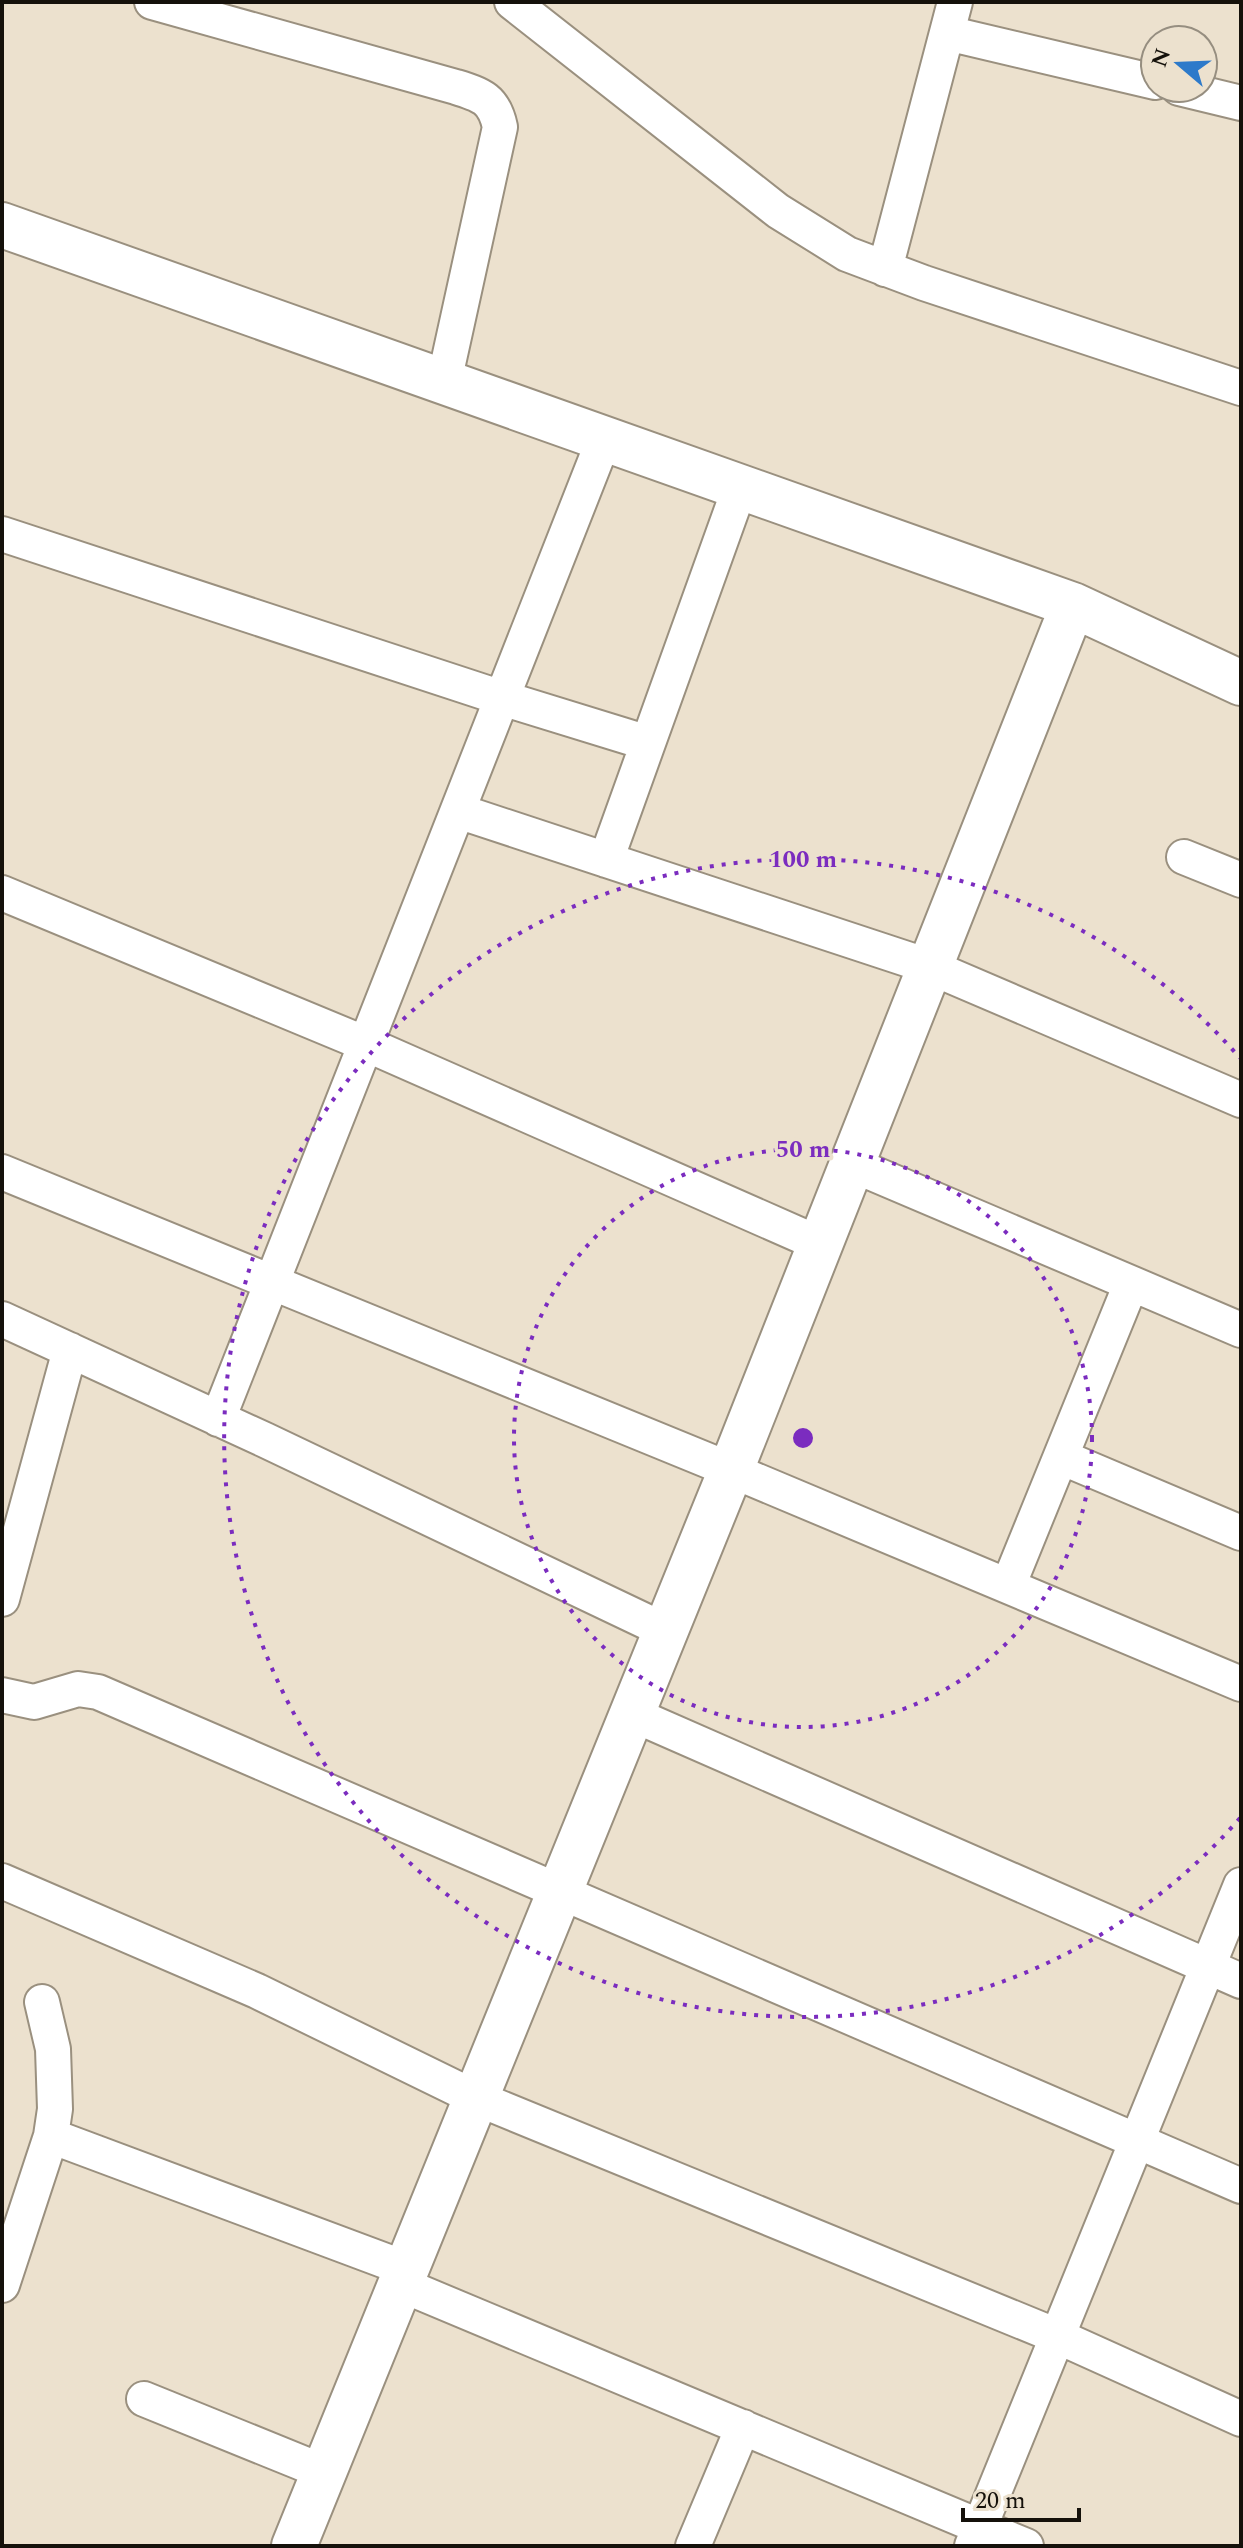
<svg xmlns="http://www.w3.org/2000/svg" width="1243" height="2548" font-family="Spectral,serif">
<rect width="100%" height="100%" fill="#ece1ce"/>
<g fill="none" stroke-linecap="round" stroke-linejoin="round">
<g stroke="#9a907f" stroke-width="38">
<path id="street" d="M152,2L456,87C482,95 494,99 500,127L444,382
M512,2L778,211L847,254L924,283L1241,388
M947,33L1155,82
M1179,88L1241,103
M885,269L955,2
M2,534L502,698L648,743
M458,811L928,966L1241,1100
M1184,857L1241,880
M606,860L740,487
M2,893L366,1044L820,1244
M851,1164L1241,1330
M2,1172L731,1470L1241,1684
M2,1319L265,1440L666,1631
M218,1419L604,439
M1061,1457L1241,1533
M1008,1586L1131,1284
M2,1599L70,1350
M2,1695L34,1702L78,1689L98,1692L1241,2186
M632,1714L1241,1981
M2,1881L257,1991L476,2098L1057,2336L1241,2419
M51,2136L407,2269
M400,2284L1026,2546
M2,2285L51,2136L55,2109L53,2049L42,2002
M144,2399L324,2472
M693,2546L743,2427
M972,2546L1241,1885"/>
</g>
<g stroke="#9a907f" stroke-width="48">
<path id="secondary" d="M2,225L1073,605L1241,683
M294,2546L731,1470L1073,605"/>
</g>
<use href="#street" stroke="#fff" stroke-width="34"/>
<use href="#secondary" stroke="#fff" stroke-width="44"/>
</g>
<g fill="none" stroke="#7b2cbf" stroke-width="4" stroke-dasharray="4 8">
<circle cx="803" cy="1438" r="289"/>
<path d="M1240 1818A579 579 0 1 1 1240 1058"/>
</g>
<circle cx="803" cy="1438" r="12" fill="#7b2cbf" stroke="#ece1ce" stroke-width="4"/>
<g font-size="24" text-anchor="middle" font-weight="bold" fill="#7b2cbf" stroke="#ece1ce" stroke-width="7" stroke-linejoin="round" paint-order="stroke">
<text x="803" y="867">100 m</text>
<text x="803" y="1157">50 m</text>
</g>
<rect width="1243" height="2548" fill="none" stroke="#15110b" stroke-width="8"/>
<g transform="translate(1179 64) rotate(289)"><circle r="38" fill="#ece1ce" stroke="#968e80" stroke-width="2"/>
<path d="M0-6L14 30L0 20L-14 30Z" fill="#2d7aca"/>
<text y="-12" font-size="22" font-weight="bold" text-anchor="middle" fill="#15110b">N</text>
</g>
<path d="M963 2508v12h116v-12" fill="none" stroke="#15110b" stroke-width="4"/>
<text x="975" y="2508" font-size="24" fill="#15110b" stroke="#ece1ce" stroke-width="6" paint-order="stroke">20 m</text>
</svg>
